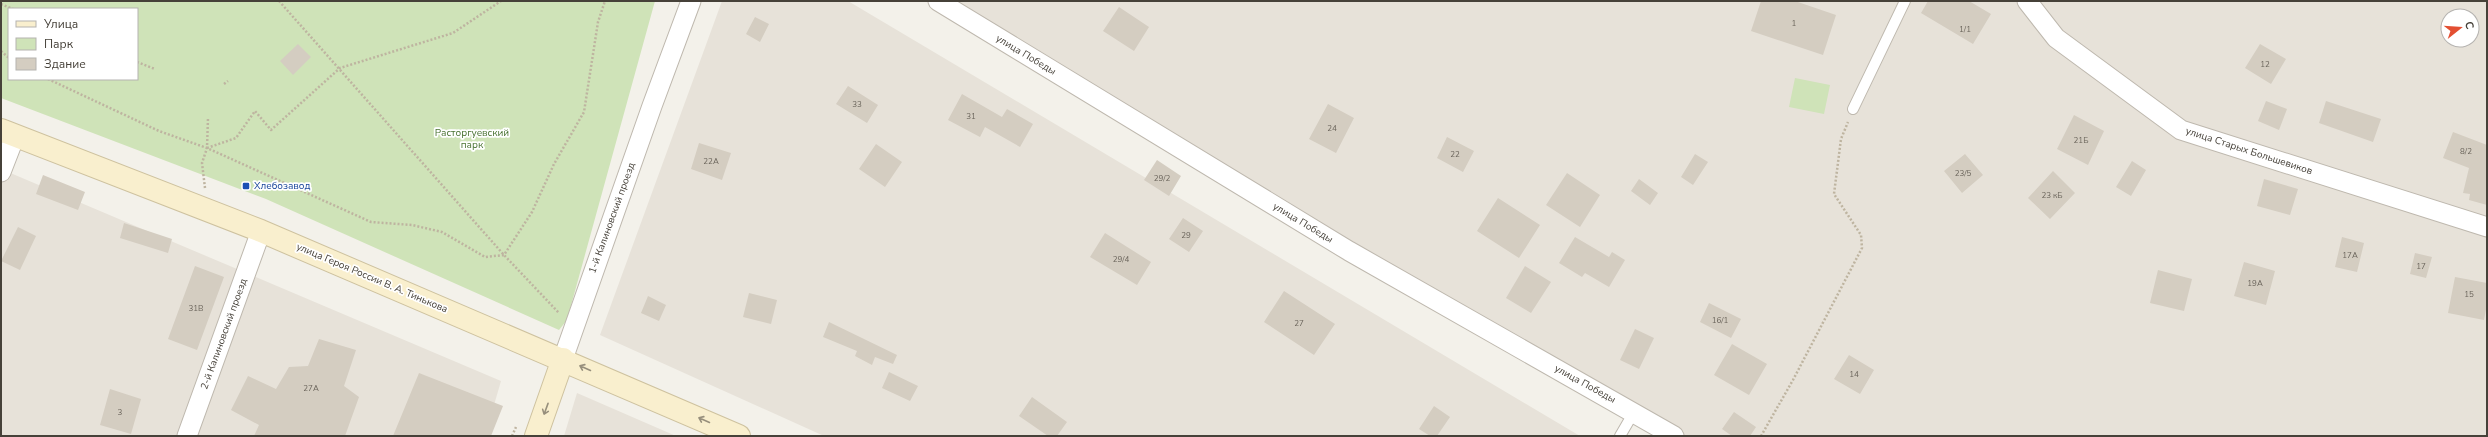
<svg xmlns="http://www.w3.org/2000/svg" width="2488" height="437" font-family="'Nunito Sans',sans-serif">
<rect width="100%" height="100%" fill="#f3f1ea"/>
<path fill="#e7e2d9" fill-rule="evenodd" d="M722,1H848L1580,436H824L600,335Z
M941,1H2487V436H1666ZM2448,16H2472V40H2448Z
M1,169L501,381L485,436H1Z
M577,393L676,436H564Z"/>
<path fill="#cfe3b8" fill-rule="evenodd" d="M1,1H655L567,320L559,330L266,199L1,98ZM9,9H137V79H9Z
M1795,78L1830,85L1824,114L1789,107Z"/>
<path fill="#d4cdc1" d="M1761,1H1795L1836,15L1823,55L1751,31Z
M1928,1H1969L1991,14L1973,44L1921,13Z
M1119,7L1149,27L1134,51L1103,31Z
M755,17L769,24L760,42L746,34Z
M298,44L311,57L293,75L280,61Z
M2260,44L2286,59L2271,84L2245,68Z
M848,86L878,105L867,123L836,104Z
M962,94L1002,117L1007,109L1033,124L1020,147L985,127L980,137L948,120Z
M2266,101L2287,109L2279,130L2258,121Z
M2326,101L2381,119L2373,142L2319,123Z
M1328,104L1354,118L1336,153L1309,139Z
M2074,115L2104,131L2088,165L2057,149Z
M2453,132L2487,145V205L2469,200L2470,194L2463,193L2469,168L2443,158Z
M1447,137L1474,151L1463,172L1437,158Z
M699,143L731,153L722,180L691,169Z
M876,144L902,162L885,187L859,169Z
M1695,154L1708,162L1693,185L1681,177Z
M1965,154L1983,175L1962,193L1944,171Z
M1157,160L1181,176L1169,196L1144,180Z
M2132,161L2146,170L2131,196L2116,187Z
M2053,171L2075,193L2050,219L2028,198Z
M1567,173L1600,195L1580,227L1546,205Z
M43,175L85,192L78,210L36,194Z
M1639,179L1658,193L1650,205L1631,191Z
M2264,179L2298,189L2290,215L2257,206Z
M1498,198L1540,225L1519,258L1477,231Z
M1183,218L1203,231L1189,252L1169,239Z
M124,223L172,239L168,253L120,238Z
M18,227L36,236L20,270L1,261Z
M1105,233L1151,262L1137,285L1090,257Z
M1575,237L1609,257L1612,252L1625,260L1609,287L1585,273L1582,277L1559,263Z
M2342,237L2364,243L2357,272L2335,267Z
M2415,253L2432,257L2426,278L2410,274Z
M2244,262L2275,271L2266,305L2234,296Z
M195,266L224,277L197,350L168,339Z
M1525,266L1551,282L1531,313L1506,298Z
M2158,270L2192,279L2184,311L2150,303Z
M2455,277L2487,283V304L2484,320L2448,313Z
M1284,291L1335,324L1314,355L1264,322Z
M749,293L777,300L771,324L743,317Z
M648,296L666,305L659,321L641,313Z
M1709,303L1741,319L1731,338L1700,322Z
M829,322L897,355L893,364L875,357L872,365L855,356L857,351L823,337Z
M1635,329L1654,338L1639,369L1620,360Z
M319,339L356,350L344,386L359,397L345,436H254L259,425L231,410L248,376L276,389L289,367L308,366Z
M1732,344L1767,364L1749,395L1714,375Z
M1849,355L1874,370L1860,394L1834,379Z
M889,372L918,386L910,401L882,388Z
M419,373L503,406L491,436H393Z
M110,389L141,399L131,434L100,425Z
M1032,397L1067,422L1057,436H1048L1019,416Z
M1434,406L1450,417L1437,436H1430L1419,429Z
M1734,412L1756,427L1750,436H1732L1722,429Z"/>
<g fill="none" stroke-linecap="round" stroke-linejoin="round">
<g stroke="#beb8ae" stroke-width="12">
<path id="lane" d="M1853,109L1905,1
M1620,436L1634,412"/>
</g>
<g stroke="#beb8ae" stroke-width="21">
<path id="street" d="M938,1L1349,251L1674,436
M2027,1L2056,38L2181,130L2487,227
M1,172L15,136
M563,359L652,106L691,1
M187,436L261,231"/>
</g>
<g stroke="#cec29f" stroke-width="24">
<path id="secondary" d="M1,130L261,231L739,436
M536,436L563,359"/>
</g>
<path stroke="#beb4a0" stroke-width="2.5" stroke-dasharray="2 2" stroke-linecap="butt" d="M279,1L504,255L559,313
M1,4L13,9
M1,51L9,58
M137,62L155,69
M48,79L159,131L207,148L371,222L412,225L442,232L485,257L504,255L532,212L554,164L584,112L598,22L605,1
M224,84L228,81
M207,148L236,138L255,111L271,130L340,68L453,33L501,1
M205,188L202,163L207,148L208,118
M512,436L516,427
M1761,436L1793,380L1862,248L1861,235L1834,194L1841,139L1848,122"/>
<use href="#lane" stroke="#fff" stroke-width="10"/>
<use href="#street" stroke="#fff" stroke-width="19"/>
<use href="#secondary" stroke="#f9efce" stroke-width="22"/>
</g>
<defs><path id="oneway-shaft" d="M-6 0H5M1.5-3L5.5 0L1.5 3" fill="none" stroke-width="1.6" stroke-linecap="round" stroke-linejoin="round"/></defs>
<g stroke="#978f7c">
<use href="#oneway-shaft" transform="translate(585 368) rotate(-156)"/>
<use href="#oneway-shaft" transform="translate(546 409) rotate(110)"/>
<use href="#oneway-shaft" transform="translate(704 420) rotate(-156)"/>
</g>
<rect fill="#1a4fb4" stroke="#fff" stroke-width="1.5" x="242" y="182" width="8" height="8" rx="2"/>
<g text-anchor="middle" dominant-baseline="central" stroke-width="3.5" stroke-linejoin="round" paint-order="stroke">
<g font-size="8" fill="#6a645b">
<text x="1794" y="23">1</text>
<text x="1965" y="29">1/1</text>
<text x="2265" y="64">12</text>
<text x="857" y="104">33</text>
<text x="971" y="116">31</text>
<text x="1332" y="128">24</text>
<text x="2081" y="140">21Б</text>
<text x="2466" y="151">8/2</text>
<text x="1455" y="154">22</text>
<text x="711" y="161">22А</text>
<text x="1963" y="173">23/5</text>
<text x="1162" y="178">29/2</text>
<text x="2052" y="195">23 кБ</text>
<text x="1186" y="235">29</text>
<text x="2350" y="255">17А</text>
<text x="1121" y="259">29/4</text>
<text x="2421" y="266">17</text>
<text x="2255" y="283">19А</text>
<text x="2469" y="294">15</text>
<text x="196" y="308">31В</text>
<text x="1720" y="320">16/1</text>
<text x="1299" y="323">27</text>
<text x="1854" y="374">14</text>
<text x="311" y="388">27А</text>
<text x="120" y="412">3</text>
</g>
<g font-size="10" fill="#464139" stroke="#fff">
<text transform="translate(1026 55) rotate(31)">улица Победы</text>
<text transform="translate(2249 151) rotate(18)">улица Старых Большевиков</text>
<text transform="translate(612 218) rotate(-70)">1-й Калиновский проезд</text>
<text transform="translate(1303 223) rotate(31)">улица Победы</text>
<text transform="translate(372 278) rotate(23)">улица Героя России В. А. Тинькова</text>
<text transform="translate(224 334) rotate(-70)">2-й Калиновский проезд</text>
<text transform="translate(1585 384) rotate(29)">улица Победы</text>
</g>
<g font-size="10" fill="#497232" stroke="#fff">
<text x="472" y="133">Расторгуевский<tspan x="472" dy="12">парк</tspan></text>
</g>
<g font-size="10" fill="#164399" stroke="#fff" text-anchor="start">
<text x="254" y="186">Хлебозавод</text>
</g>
</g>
<rect width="2488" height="437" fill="none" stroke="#464139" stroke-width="4"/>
<rect x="8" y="8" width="130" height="72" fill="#ffffff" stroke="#b5b3b0"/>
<rect x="16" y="21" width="20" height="6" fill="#f9efce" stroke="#b5b3b0"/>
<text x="44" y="28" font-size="12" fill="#464139">Улица</text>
<rect x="16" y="38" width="20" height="12" fill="#cfe3b8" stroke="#b5b3b0"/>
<text x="44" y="48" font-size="12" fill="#464139">Парк</text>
<rect x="16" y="58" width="20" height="12" fill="#d4cdc1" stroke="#b5b3b0"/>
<text x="44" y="68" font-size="12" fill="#464139">Здание</text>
<g transform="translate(2460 28) rotate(73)"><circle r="19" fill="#ffffff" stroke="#b5b3b0"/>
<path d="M0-3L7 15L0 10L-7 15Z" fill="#e34f32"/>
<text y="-6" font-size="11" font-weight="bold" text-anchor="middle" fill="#464139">С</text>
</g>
</svg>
